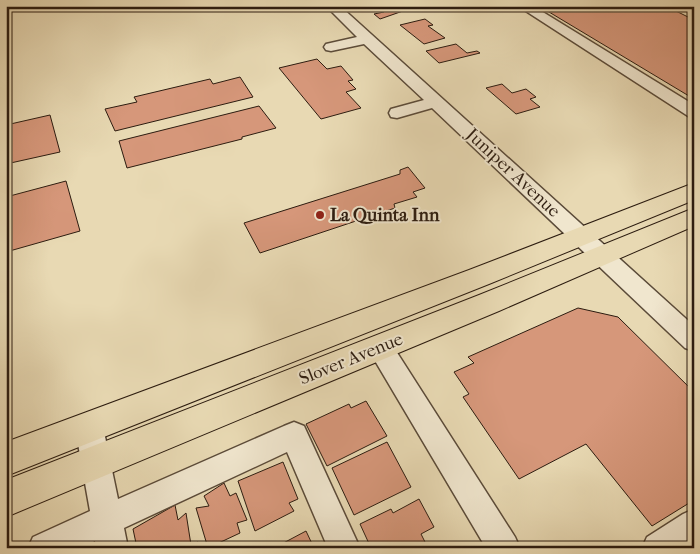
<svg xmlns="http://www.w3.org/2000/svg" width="700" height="554" font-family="'IM FELL French Canon',serif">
<rect width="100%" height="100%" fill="#e8d9b3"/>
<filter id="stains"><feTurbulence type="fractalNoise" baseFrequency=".004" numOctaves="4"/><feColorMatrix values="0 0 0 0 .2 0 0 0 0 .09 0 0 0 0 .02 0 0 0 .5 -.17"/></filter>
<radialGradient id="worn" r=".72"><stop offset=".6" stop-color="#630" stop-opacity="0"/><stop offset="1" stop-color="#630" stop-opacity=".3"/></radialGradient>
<path fill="#d6977a" stroke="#2c1c10" d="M6,6H36V7L13,11H6Z
M377,6H403L404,7L399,8L403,11L380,19L374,14L384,12Z
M539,6H666L694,20V99Z
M425,19L433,25L428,26L445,38L424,44L400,25Z
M456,44L467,53L477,51L480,53L439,63L426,51Z
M317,59L327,69L341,66L353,80L348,81L356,89L346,92L361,108L321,119L279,68Z
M240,77L253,97L115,131L105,109L137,102L134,97L210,79L213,84Z
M502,84L512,93L526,89L536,97L530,99L540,107L516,114L486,88Z
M259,106L276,128L242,137V139L127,168L119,141Z
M50,115L60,152L6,164V125Z
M408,167L425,188L413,192L417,197L394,204L395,208L260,253L244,223L400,174V170Z
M66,181L80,231L6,252V197Z
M578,308L618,317L694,392V500L652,526L586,444L519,479L463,397L469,394L454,372L474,363L468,357Z
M366,401L387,436L327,466L306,424L349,404L351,408Z
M387,442L411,487L354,515L332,468Z
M283,462L298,499L289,503L294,511L255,531L238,481Z
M224,483L230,496L236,493L247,520L237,523L240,533L208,548L196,508L209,506L204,496Z
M419,499L434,527L421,534L427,546L371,548L360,524L391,509L393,513Z
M175,505L178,520L186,513L191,545L198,542L200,548H137L133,529Z
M306,531L314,548H274Z"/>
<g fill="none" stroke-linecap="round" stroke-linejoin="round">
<g stroke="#5b4b39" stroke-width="3">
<path id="minor" d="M326,6H340L694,326V351L685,348L432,108L397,118L391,117L389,113L391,109L424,100L364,44L331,51L326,50L324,47L326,44L357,37Z
M518,6H533L694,105V117L688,116Z
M380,337L389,340L515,537L520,548H486L371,354L368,347L371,340Z
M89,414L99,418L103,427L118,499L284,426L294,422L304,426L360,548H328L287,452L124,528L128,548H96L95,541L80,548H28L33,537L90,511L75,427L79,418Z
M694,509V543L687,548H642L647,537L683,514Z"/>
</g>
<g stroke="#2c1c10" stroke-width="2">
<path id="major" d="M694,183V200L489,284L6,476V442L469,270Z
M694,208V226L499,311L6,517V480L479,295Z"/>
</g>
<use href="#minor" fill="#f0e6ce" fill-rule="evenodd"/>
<use href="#major" fill="#e8d9b3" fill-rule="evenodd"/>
</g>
<circle fill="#8f2418" stroke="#f0e6ce" stroke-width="2" cx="320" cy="215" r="5"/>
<g text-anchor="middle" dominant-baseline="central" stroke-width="4" stroke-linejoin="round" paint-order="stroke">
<g font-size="18" fill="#2c1c10" stroke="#f0e6ce">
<text transform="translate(513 173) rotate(43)">Juniper Avenue</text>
<text transform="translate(351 359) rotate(-22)">Slover Avenue</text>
</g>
<g font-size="18" font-weight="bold" fill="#2c1c10" stroke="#f0e6ce" text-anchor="start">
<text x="330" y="215">La Quinta Inn</text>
</g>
</g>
<rect width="700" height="554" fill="none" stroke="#e8d9b3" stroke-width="25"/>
<rect x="8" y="8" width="685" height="539" fill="none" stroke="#2c1c10" stroke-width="2.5"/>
<rect x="12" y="12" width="675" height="529" fill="none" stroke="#2c1c10"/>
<rect width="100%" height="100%" filter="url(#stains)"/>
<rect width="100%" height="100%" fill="url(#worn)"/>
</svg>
